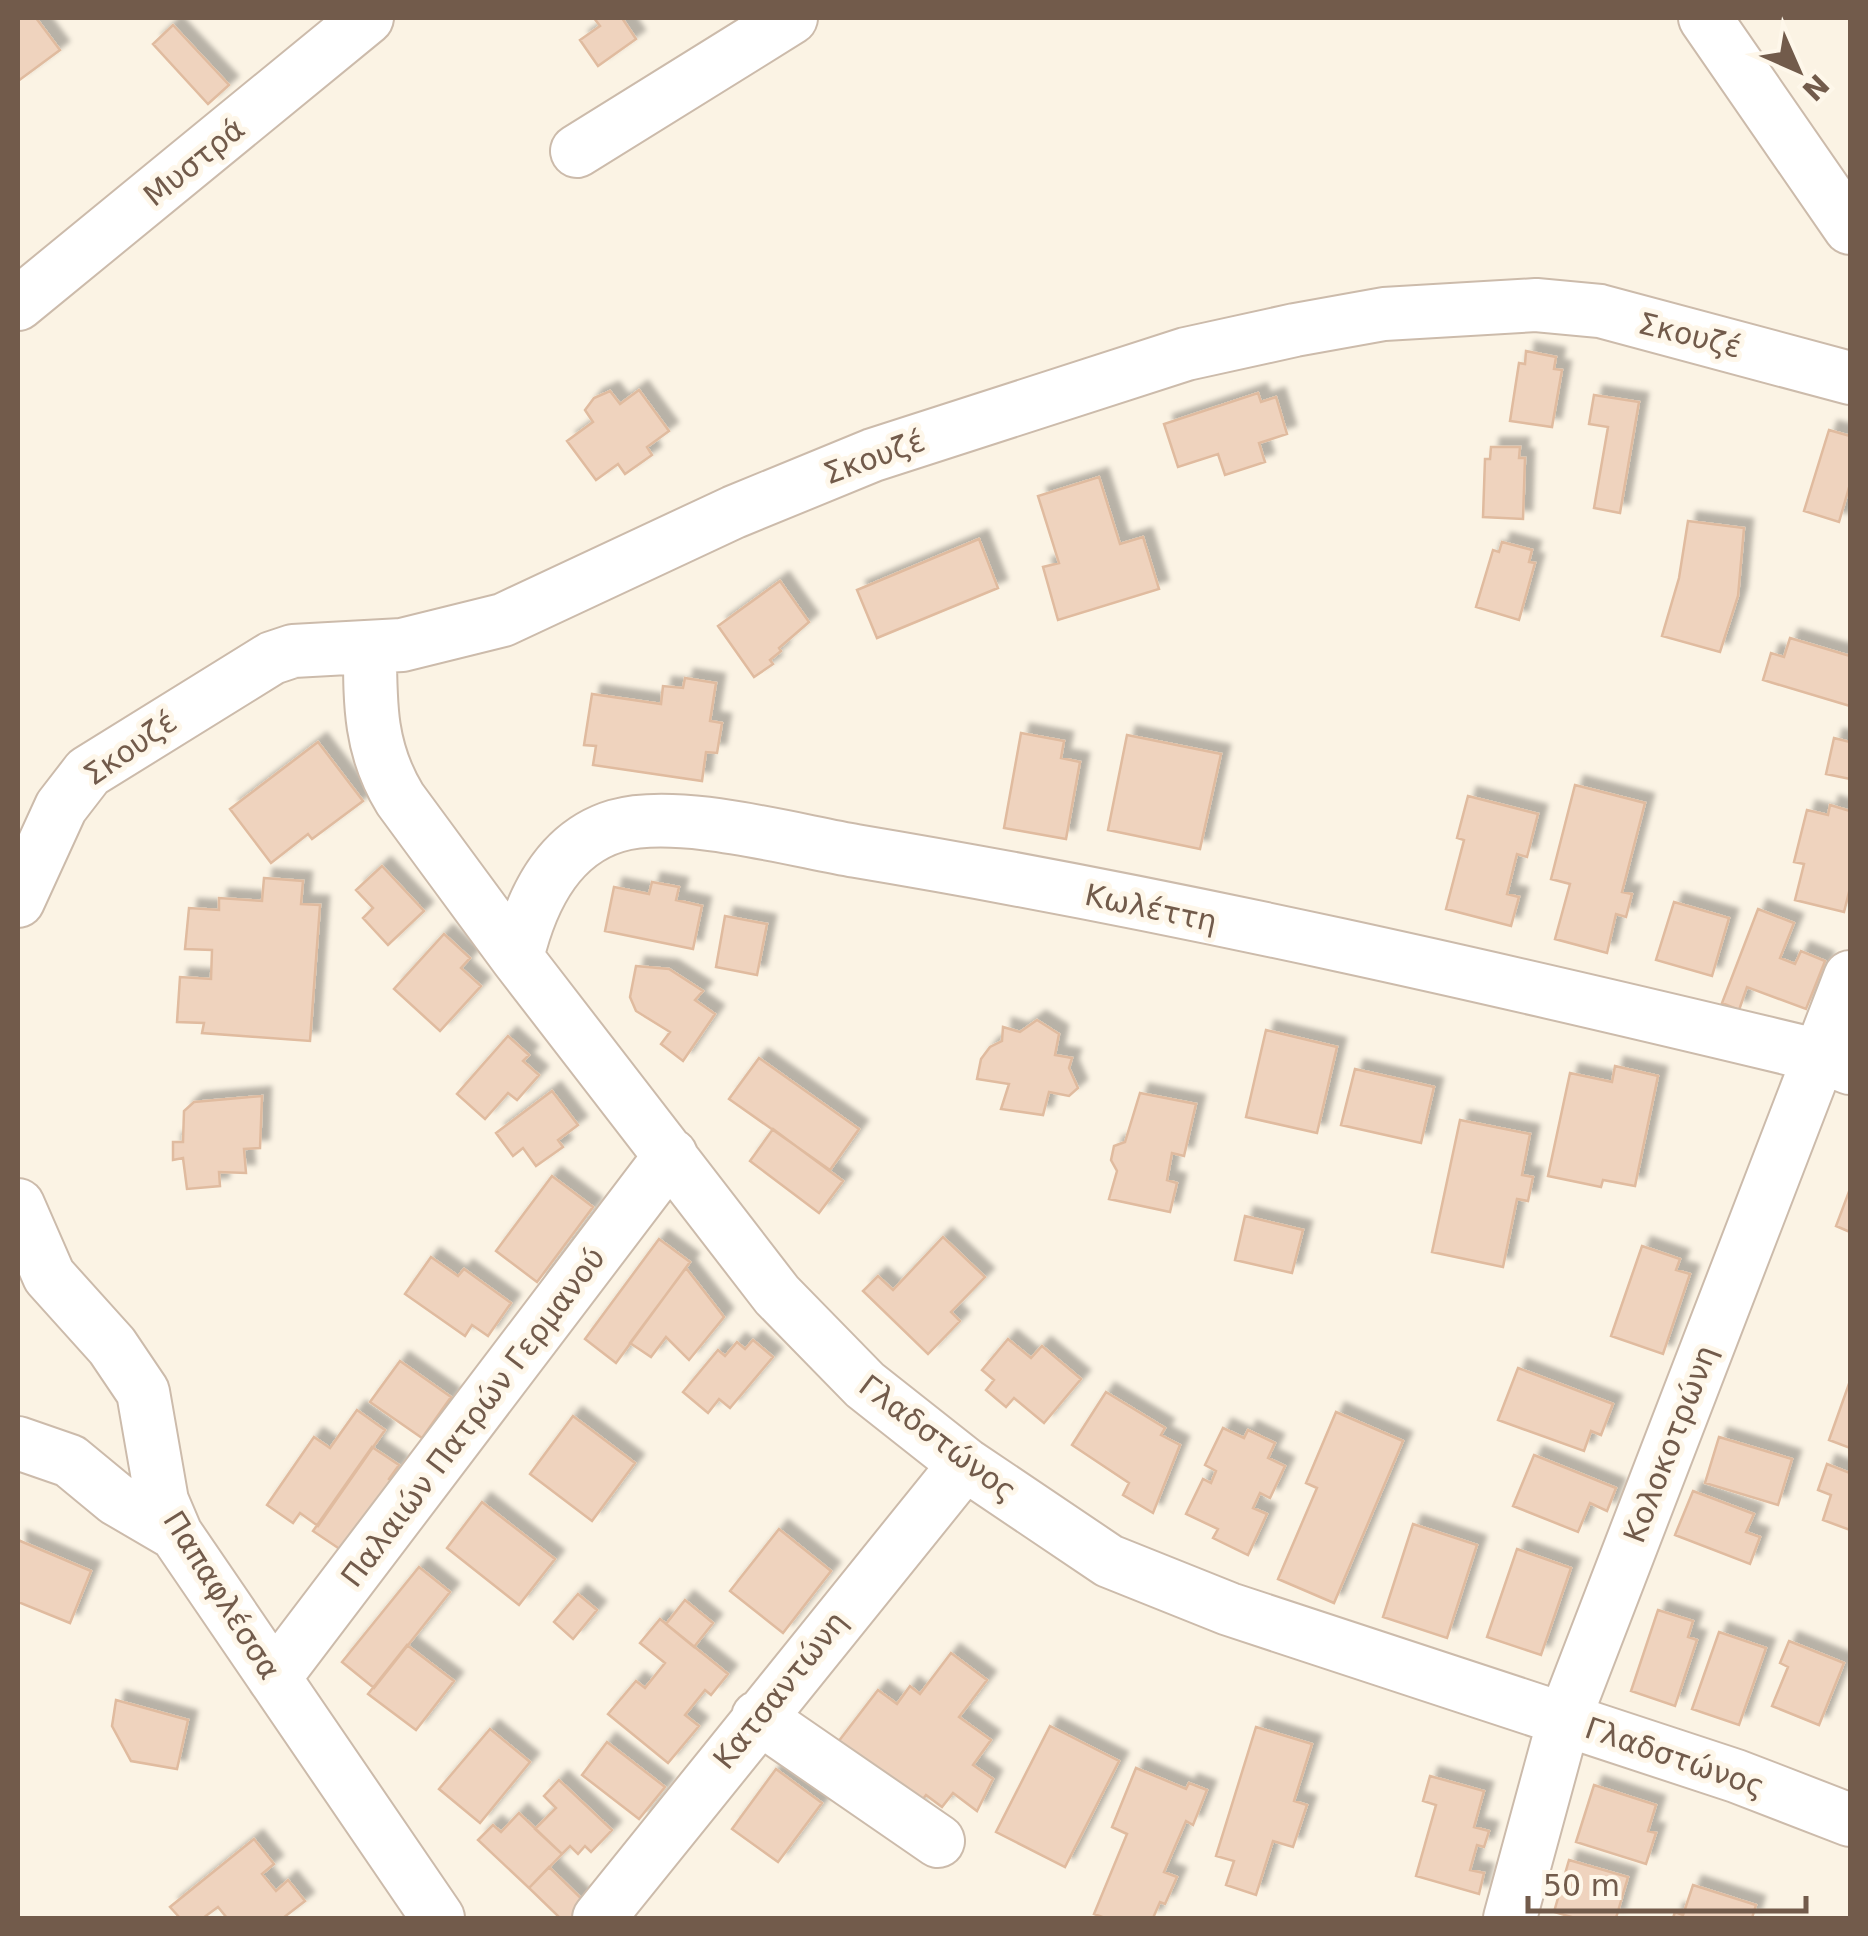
<svg xmlns="http://www.w3.org/2000/svg" width="1868" height="1936" font-family="'DejaVu Sans',sans-serif">
<defs>
<filter id="shadow"><feDropShadow dx="9" dy="-9" stdDeviation="2.5" flood-color="#0004"/></filter>
</defs>
<rect width="100%" height="100%" fill="#fbf3e4"/>
<path fill="#efd3be" stroke="#e0bb9f" stroke-width="2.5" filter="url(#shadow)" d="M18,18H36L60,50L18,81Z
M594,18H622L636,39L598,66L580,40L600,26Z
M173,25L229,85L208,104L153,44Z
M1526,351L1556,357L1554,369L1562,370L1552,427L1510,421L1519,363L1525,364Z
M639,390L669,431L647,447L652,455L625,474L618,464L596,480L567,441L593,422L585,410L594,398L610,391L620,404Z
M1258,393L1261,402L1276,397L1287,434L1259,443L1265,462L1225,475L1218,454L1178,467L1164,424Z
M1594,395L1639,402L1620,513L1594,508L1608,427L1589,424Z
M1829,430L1850,436V484L1839,522L1804,511Z
M1491,447H1520L1519,458H1525L1523,519L1483,517L1485,459H1490Z
M1099,477L1120,544L1143,537L1159,589L1058,620L1043,567L1059,563L1038,496Z
M1688,521L1744,528L1738,596L1720,652L1662,636L1679,578Z
M979,539L998,588L877,638L857,590Z
M1502,542L1532,550L1529,562L1535,563L1519,620L1476,607L1493,550L1499,552Z
M780,581L809,622L779,648L781,651L770,660L773,664L754,677L718,626Z
M1790,638L1850,656V706L1763,680L1771,653L1784,657Z
M685,678L716,683L710,721L722,723L717,753L706,752L702,781L593,765L596,746L584,745L592,694L661,704L663,686L683,688Z
M1021,733L1064,741L1061,758L1080,762L1066,839L1004,828Z
M1127,735L1221,754L1200,849L1108,830Z
M1834,738L1850,742V779L1826,774Z
M318,742L363,801L312,839L308,834L271,863L230,809Z
M1575,785L1645,803L1622,892L1632,894L1626,917L1616,914L1607,953L1555,939L1570,884L1551,879Z
M1468,796L1538,814L1527,857L1517,854L1507,894L1519,897L1511,926L1446,909L1464,840L1457,838Z
M1830,805L1850,811V888L1844,912L1795,900L1804,864L1794,862L1807,810L1828,815Z
M382,866L424,911L388,945L363,918L373,908L356,890Z
M264,878L303,881L301,904L320,905L310,1041L202,1033L204,1023L177,1022L180,977L211,979L212,950L185,949L189,908L219,910V898L262,901Z
M652,882L679,887L676,900L702,906L693,949L605,931L614,887L649,894Z
M1674,902L1729,918L1712,976L1656,960Z
M1758,909L1794,923L1780,958L1795,964L1801,951L1825,961L1806,1009L1747,987L1739,1010L1722,1003Z
M725,916L767,924L757,975L716,967Z
M444,934L470,958L461,968L481,986L440,1031L394,989Z
M636,966L669,969L703,991L695,1000L715,1014L683,1061L661,1044L670,1032L636,1011L630,997Z
M1037,1020L1059,1034L1055,1055L1072,1058L1069,1068L1078,1088L1069,1096L1049,1092L1043,1115L1001,1109L1009,1084L977,1079L981,1059L990,1047L1002,1041L1003,1027L1020,1032Z
M1266,1030L1337,1047L1317,1133L1246,1117Z
M508,1036L529,1055L523,1061L539,1075L517,1100L508,1093L485,1119L457,1094Z
M759,1058L859,1129L830,1170L729,1099Z
M1615,1066L1658,1076L1635,1186L1603,1180L1601,1187L1548,1176L1570,1073L1612,1082Z
M1355,1069L1434,1087L1421,1143L1341,1125Z
M552,1091L578,1125L558,1140L563,1147L536,1166L523,1148L513,1156L496,1133Z
M1140,1093L1196,1104L1184,1156L1172,1153L1167,1180L1177,1183L1170,1212L1109,1199L1117,1171L1111,1160L1114,1146L1125,1142Z
M262,1096L260,1148L244,1149L246,1173L219,1172L220,1186L187,1189L183,1158L173,1160V1142H183L184,1111L194,1102Z
M1460,1120L1530,1134L1522,1175L1533,1177L1528,1201L1517,1199L1503,1267L1432,1252Z
M773,1129L843,1181L819,1213L750,1161Z
M552,1176L593,1207L537,1282L496,1251Z
M1850,1189V1232L1836,1226Z
M1245,1216L1303,1230L1292,1273L1235,1260Z
M943,1237L985,1277L951,1312L960,1321L928,1354L863,1291L878,1276L893,1290Z
M659,1239L690,1262L616,1363L585,1339Z
M1642,1246L1680,1259L1676,1270L1690,1274L1663,1354L1611,1336Z
M431,1257L458,1276L464,1269L511,1303L488,1336L472,1325L465,1336L405,1294Z
M686,1268L724,1317L689,1360L666,1337L651,1357L630,1343Z
M1008,1339L1031,1358L1042,1346L1081,1379L1044,1423L1014,1398L1006,1407L986,1390L994,1380L982,1370Z
M753,1340L773,1357L730,1408L719,1399L708,1413L683,1392L718,1350L725,1356L737,1342L745,1349Z
M400,1361L451,1397L422,1438L370,1402Z
M1518,1368L1613,1404L1601,1435L1591,1431L1584,1451L1498,1420Z
M1850,1381V1448L1829,1440Z
M1106,1392L1165,1428L1161,1435L1180,1445L1153,1513L1123,1495L1129,1483L1072,1445Z
M357,1410L385,1430L318,1526L300,1513L293,1523L267,1505L314,1437L330,1448Z
M1336,1412L1403,1441L1334,1603L1278,1579L1317,1488L1306,1483Z
M573,1416L635,1463L592,1521L530,1474Z
M1223,1428L1244,1438L1248,1430L1275,1443L1268,1458L1285,1466L1270,1498L1260,1493L1253,1508L1267,1514L1248,1555L1213,1538L1218,1529L1186,1514L1203,1479L1211,1483L1216,1471L1205,1465Z
M1719,1437L1792,1459L1778,1505L1705,1483Z
M372,1447L399,1465L389,1479L402,1488L353,1558L313,1531Z
M1534,1455L1616,1488L1607,1511L1590,1503L1578,1532L1513,1506Z
M1827,1464L1850,1473V1530L1823,1520L1831,1495L1818,1490Z
M1693,1491L1754,1514L1746,1532L1760,1537L1750,1564L1675,1535Z
M482,1502L555,1559L519,1605L447,1548Z
M1413,1524L1477,1545L1447,1638L1383,1617Z
M779,1529L831,1571L783,1633L730,1591Z
M18,1540L91,1571L70,1623L18,1602Z
M1517,1549L1571,1568L1541,1655L1487,1637Z
M419,1567L450,1592L374,1688L342,1662Z
M578,1594L597,1610L573,1639L554,1622Z
M685,1600L713,1623L694,1647L666,1624Z
M1658,1610L1693,1621L1688,1637L1697,1640L1675,1706L1631,1691Z
M660,1619L728,1674L711,1695L705,1690L685,1715L699,1726L668,1763L608,1714L636,1681L645,1688L665,1663L640,1643Z
M1719,1632L1766,1648L1739,1725L1692,1709Z
M1789,1641L1844,1663L1819,1725L1772,1706L1788,1667L1780,1663Z
M407,1645L454,1681L416,1730L368,1694Z
M951,1653L987,1680L959,1717L991,1740L973,1765L993,1779L977,1811L953,1793L942,1807L926,1795L917,1807L835,1746L878,1690L897,1704L910,1686L920,1694Z
M116,1700L188,1720L177,1769L131,1761L112,1726Z
M1050,1726L1119,1761L1065,1867L996,1832Z
M1256,1727L1312,1744L1294,1801L1307,1805L1293,1847L1273,1841L1256,1895L1226,1885L1234,1861L1216,1856Z
M490,1729L530,1762L480,1823L439,1789Z
M607,1742L665,1787L639,1819L582,1775Z
M1136,1768L1186,1789L1189,1783L1207,1790L1193,1825L1186,1821L1164,1872L1177,1877L1165,1904L1160,1902L1153,1918H1105L1094,1914L1127,1834L1112,1827Z
M776,1769L822,1803L778,1862L732,1829Z
M1430,1776L1484,1791L1474,1827L1489,1831L1484,1847L1477,1845L1470,1870L1484,1873L1479,1894L1416,1876L1436,1805L1423,1801Z
M559,1780L612,1830L591,1852L585,1846L578,1854L570,1846L562,1854L535,1829L556,1808L544,1796Z
M1594,1785L1656,1805L1648,1831L1656,1833L1646,1864L1576,1842Z
M519,1813L562,1854L529,1888L478,1840L493,1825L501,1832Z
M254,1839L274,1864L262,1874L276,1891L288,1880L305,1901L283,1918H227L218,1907L203,1918H180L170,1907Z
M1569,1860L1628,1877L1616,1918H1575L1554,1912Z
M549,1867L592,1909L583,1918H560L529,1888Z
M1693,1885L1756,1905L1752,1918H1673L1675,1912L1683,1915Z"/>
<g fill="none" stroke-linecap="round" stroke-linejoin="round">
<g stroke="#ccbbab" stroke-width="56">
<path id="minor" d="M1705,18L1850,228
M577,151L791,18
M18,304L367,18
M370,649C370,705 370,750 400,799L517,958L777,1295L865,1385L965,1464L1109,1561L1229,1609L1736,1776L1850,1820
M18,901L61,807L88,772L272,658L293,651L402,645L503,620L734,512L873,455L1186,354L1295,330L1384,314L1536,305L1600,311L1850,378
M517,958C530,903 556,844 616,826C677,808 792,840 856,851C1179,905 1501,979 1820,1056L1850,1068
M18,1205L49,1276L112,1346L143,1392L162,1501L176,1534L438,1918
M18,1443L70,1461L116,1499L176,1534
M274,1678L671,1155
M758,1717L938,1841
M599,1918L965,1464
M1510,1918L1564,1720L1850,977"/>
</g>
<use href="#minor" stroke="#fff" stroke-width="52"/>
</g>
<g text-anchor="middle" dominant-baseline="central" stroke-width="10" stroke-linejoin="round" paint-order="stroke">
<g font-size="30" fill="#725b4b" stroke="#fef7ea">
<text transform="translate(194 162) rotate(-39)">Μυστρά</text>
<text transform="translate(1690 335) rotate(14)">Σκουζέ</text>
<text transform="translate(874 457) rotate(-20)">Σκουζέ</text>
<text transform="translate(130 748) rotate(-35)">Σκουζέ</text>
<text transform="translate(1151 908) rotate(12)">Κωλέττη</text>
<text transform="translate(473 1417) rotate(-53)">Παλαιών Πατρών Γερμανού</text>
<text transform="translate(938 1438) rotate(37)">Γλαδστώνος</text>
<text transform="translate(1670 1444) rotate(-69)">Κολοκοτρώνη</text>
<text transform="translate(222 1595) rotate(58)">Παπαφλέσσα</text>
<text transform="translate(780 1690) rotate(-51)">Κατσαντώνη</text>
<text transform="translate(1675 1757) rotate(19)">Γλαδστώνος</text>
</g>
</g>
<rect width="1868" height="1936" fill="none" stroke="#725b4b" stroke-width="40"/>
<g transform="translate(1798 70) rotate(135)" stroke="#fef7ea" stroke-width="8" paint-order="stroke">
<path d="M0-8L18 38L0 25L-18 38Z" fill="#725b4b"/>
<text y="-15" font-size="28" font-weight="bold" text-anchor="middle" fill="#725b4b">N</text>
</g>
<path d="M1528 1896v15h278v-15" fill="none" stroke="#725b4b" stroke-width="5"/>
<text x="1543" y="1896" font-size="30" fill="#725b4b" stroke="#fef7ea" stroke-width="8" paint-order="stroke">50 m</text>
</svg>
